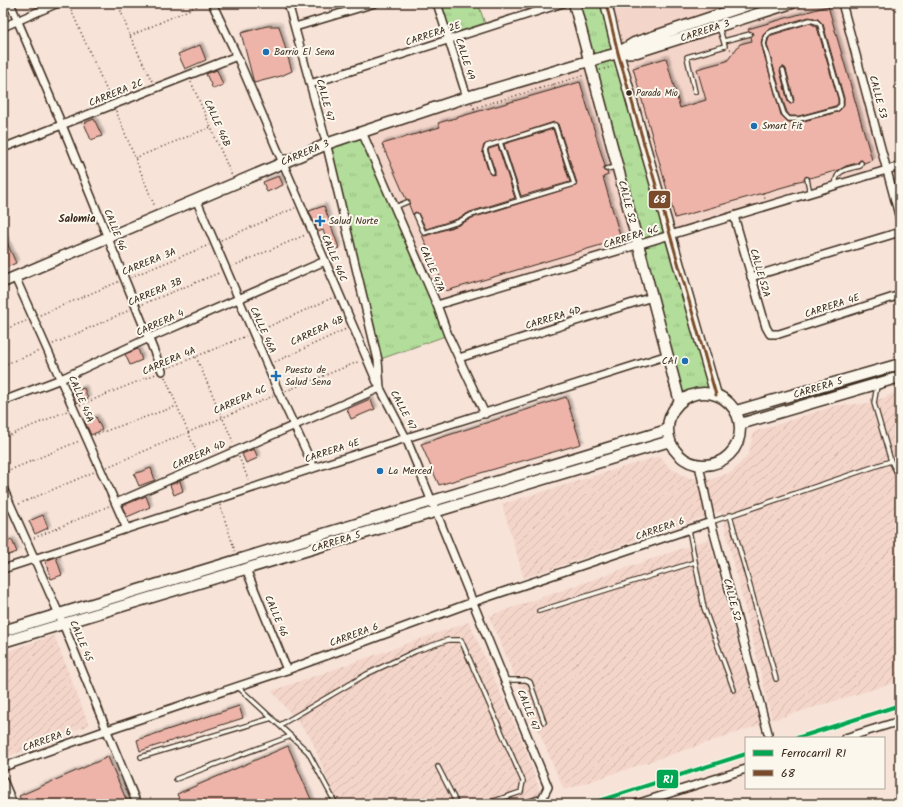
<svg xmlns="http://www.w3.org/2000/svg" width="903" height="807" font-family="Kalam,sans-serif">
<defs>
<pattern id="industrial-furrows" width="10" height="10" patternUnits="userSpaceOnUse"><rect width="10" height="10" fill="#f4d5ca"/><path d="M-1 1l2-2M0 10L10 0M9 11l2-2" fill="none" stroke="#d2b7ad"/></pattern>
<pattern id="grass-tufts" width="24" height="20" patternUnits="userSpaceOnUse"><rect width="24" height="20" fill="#b2dd9a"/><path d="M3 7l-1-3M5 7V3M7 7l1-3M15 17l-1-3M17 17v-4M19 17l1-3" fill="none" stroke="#9abe84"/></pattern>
<filter id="shadow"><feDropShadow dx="2.5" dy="-2.5" stdDeviation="1" flood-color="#0004"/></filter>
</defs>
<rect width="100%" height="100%" fill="#f7e3d8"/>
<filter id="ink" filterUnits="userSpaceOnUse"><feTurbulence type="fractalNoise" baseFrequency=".025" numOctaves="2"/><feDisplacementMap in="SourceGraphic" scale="8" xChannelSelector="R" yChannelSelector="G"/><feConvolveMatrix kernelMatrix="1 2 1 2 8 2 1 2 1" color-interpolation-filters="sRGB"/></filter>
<g filter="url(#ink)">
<path fill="#f4d5ca" d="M606,3H754L634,43L619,53L637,52L792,3H842L887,170L671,235L618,53Z
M589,61L638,245L437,305L362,132Z"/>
<path fill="url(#industrial-furrows)" d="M900,389V681L772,720L721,511L524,578L502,504L660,456L670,468L689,478L709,480L732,472L748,455L754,432L837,405L864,404L886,397Z
M709,539L760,725L564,790L489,616Z
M469,622L525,748L541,795L514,804H337L311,738L272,691Z
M54,635L89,725L4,758L3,653Z"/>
<path fill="url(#grass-tufts)" stroke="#76845c" d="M437,3H478L486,27L449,39Z
M574,3H606L716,395C702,392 692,394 680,402Z
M362,132L448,335L378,360L326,144Z"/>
<path fill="#eeb4a9" stroke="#3b2a1e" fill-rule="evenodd" filter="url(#shadow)" d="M828,6L872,160L864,163L862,160H860L857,163L846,166L839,170L810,178L806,176L804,180L794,182V184L675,218L633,68L666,58L680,108L706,100L697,69L727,61L740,44L752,41L751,37L753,35V33L749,31L748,29ZM809,17L818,19L823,24L844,98V106L838,112L800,122H788L781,115L761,43L763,35L769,29Z
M810,23L817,27L838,99V104L835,106L799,116H790L787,112L784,104L767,44L769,38L772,35ZM782,67H784L786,69L794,100L792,104H790L788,102L780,71Z
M267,26H279L292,71L281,76L254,83L241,33Z
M200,45L206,60L185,69L178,54Z
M217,70L223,85L213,89L206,74Z
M580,82L605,166L603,170L607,172L608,175L603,177L621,239L446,291L422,235L425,236L459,225L472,218L576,186L577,183L558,124L554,122L484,145L482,151L489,173L492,175L495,174V171L488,150L489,149L498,146L515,198L470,212L457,219L426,229L418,213L415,212L413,215L409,205L410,200L406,199L382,144L440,127L438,123Z
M94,119L102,136L91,140L84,123Z
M553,129L570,182L521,196L504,144Z
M279,176L283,185L267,192L263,182Z
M324,206L339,248L330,251L323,230L318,232L309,211Z
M3,234L16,263L3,269Z
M138,349L142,360L130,365L125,354Z
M84,388L88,399L76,403L72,392Z
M566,397L581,444L439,485L421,444Z
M370,399L375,409L351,419L347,409Z
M96,417L102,430L91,435L85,422Z
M254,449L258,458L246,463L242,454Z
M151,468L155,480L139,486L134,474Z
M180,481L183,491L174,495L170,485Z
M146,496L150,507L127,517L122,506Z
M43,515L48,528L35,534L29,521Z
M12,540L17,552L3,557V543Z
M56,557L62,575L51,579L45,561Z
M239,706L243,718L140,751L137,740Z
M288,746L313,804H181L177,794Z
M108,757L128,804H23L19,796Z"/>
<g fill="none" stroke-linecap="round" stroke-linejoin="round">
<g stroke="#3b2a1e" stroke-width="6">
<path id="lane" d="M810,20L817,22L820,25L841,99V105L837,109L799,119H789L784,114L781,105L764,44L766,36L770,32Z
M724,41L750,34
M783,70L791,101
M695,92L687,57L725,46L719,27
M500,142L519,200
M606,169L616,167
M807,179L810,193
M836,185C834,170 848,169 860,166L861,163
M395,207L407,202
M416,215L424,233L458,222L471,215L574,184L555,125L487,146L485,150L492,172
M877,386L874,403L891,461L898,475H900
M730,515L776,679
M711,522L891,461
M689,530L704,608L734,690
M539,611L695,562
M505,680H526L530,682L544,722
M238,687L308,752L336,804
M280,725L367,674L416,651L448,640H461L523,781L521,792L485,804
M141,757L272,718
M438,767L457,804
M176,779L291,736"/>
</g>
<g stroke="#3b2a1e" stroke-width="10">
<path id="street" d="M10,3L62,125L162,371
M212,3L237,56L377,382
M288,3L325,138L378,360L380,388L406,438L548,787L542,799L527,804
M437,3L467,97
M842,3L900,219
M3,27L58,3
M295,27L375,3
M310,84L563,3
M362,132L437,305L448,335L485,414
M3,148L237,56
M196,199L279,393L314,468
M734,216L766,327L770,334H779L900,295
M15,277L127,529
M751,277L900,232
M437,305L900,166
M459,358L652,297
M3,401L61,379L149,338L325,261
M699,465L711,522L768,733
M3,488L59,614L137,804
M116,503L380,388
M3,569L406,438L668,355
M246,569L287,670
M845,738L900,721
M3,767L107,730L287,670L473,602L711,522
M3,780L13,804
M636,804L746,769"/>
</g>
<g stroke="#3b2a1e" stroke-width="13">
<path id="secondary" d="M574,3L680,402
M606,3L618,53L716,395
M618,53L634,43L754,3
M3,282L332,142L467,97L582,63L618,53L637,52L792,3
M668 429a36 36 0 1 1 72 0a36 36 0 1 1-72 0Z
M736,411L900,364
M740,424L900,377
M3,631L667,430
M3,642L670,441"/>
</g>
<path stroke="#3b2a1e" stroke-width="1.5" stroke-dasharray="1 3" stroke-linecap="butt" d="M68,3L110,98
M118,3L130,36L152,81
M800,7L813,3
M130,36L204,3
M730,49L734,51
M600,70L612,67
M191,82L232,176
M553,84L555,89
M472,104L475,112
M474,108L585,75
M116,111L155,207
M135,158L211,127
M763,193L765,199
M221,240L295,208
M233,266L305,235
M131,277L209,245
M143,304L219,273
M40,315L118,282
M3,330L26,321
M261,330L332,298
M53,344L130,310
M196,357L234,444
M275,362L346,329
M3,365L39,351
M168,368L246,336
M165,377L199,458
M286,391L360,361
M80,405L156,374
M94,435L177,406
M3,438L67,411
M239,457L249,481
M107,467L273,396
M3,473L79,441
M19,504L94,472
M220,505L235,551
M34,538L109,506"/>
<use href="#lane" stroke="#fbf7ec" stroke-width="3.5"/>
<use href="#street" stroke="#fbf7ec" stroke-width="7"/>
<use href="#secondary" stroke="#fbf7ec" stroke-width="10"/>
<g stroke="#fbf7ec" stroke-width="6">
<path id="bus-1" d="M606,3L618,53L716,395"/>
</g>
<use href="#bus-1" stroke="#7a4b2a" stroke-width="3"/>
<g stroke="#fbf7ec" stroke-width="7">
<path id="rail-1" d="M797,738L900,705
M589,804L746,754"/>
</g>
<use href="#rail-1" stroke="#00a651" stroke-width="4"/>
</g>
</g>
<g fill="#1f6fb2" stroke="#fbf7ec" stroke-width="1.5">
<circle cx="266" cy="52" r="4"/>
<circle cx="754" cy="126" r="4"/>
<path d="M318 215h4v4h4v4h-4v4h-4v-4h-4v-4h4z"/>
<circle cx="685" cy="361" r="4"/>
<path d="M274 370h4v4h4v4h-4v4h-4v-4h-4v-4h4z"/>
<circle cx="380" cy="471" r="4"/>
</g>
<circle fill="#3b2a1e" stroke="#fbf7ec" stroke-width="1.5" cx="629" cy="93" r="3.5"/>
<g text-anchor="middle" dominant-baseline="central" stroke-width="4" stroke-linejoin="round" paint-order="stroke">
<g font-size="9" fill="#3b2a1e" stroke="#fbf7ec" text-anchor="start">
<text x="636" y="93">Parada Mio</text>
</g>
<g font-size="10" fill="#3b2a1e" stroke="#fbf7ec">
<text transform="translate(705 31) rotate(-18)">CARRERA 3</text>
<text transform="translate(433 34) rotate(-18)">CARRERA 2E</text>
<text transform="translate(465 59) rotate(72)">CALLE 49</text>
<text transform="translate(116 93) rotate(-22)">CARRERA 2C</text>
<text transform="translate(878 97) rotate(75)">CALLE 53</text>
<text transform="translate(325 100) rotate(75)">CALLE 47</text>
<text transform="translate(217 123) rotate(66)">CALLE 46B</text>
<text transform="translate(305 153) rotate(-23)">CARRERA 3</text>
<text transform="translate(627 202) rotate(75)">CALLE 52</text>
<text transform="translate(115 230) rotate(68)">CALLE 46</text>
<text transform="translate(631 237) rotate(-17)">CARRERA 4C</text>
<text transform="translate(334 258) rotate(67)">CALLE 46C</text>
<text transform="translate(149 262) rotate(-22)">CARRERA 3A</text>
<text transform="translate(432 269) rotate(67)">CALLE 47A</text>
<text transform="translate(760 273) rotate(74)">CALLE 52A</text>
<text transform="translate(155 292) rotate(-23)">CARRERA 3B</text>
<text transform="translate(832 306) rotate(-18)">CARRERA 4E</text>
<text transform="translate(553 318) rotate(-17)">CARRERA 4D</text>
<text transform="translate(160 323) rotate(-24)">CARRERA 4</text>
<text transform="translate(263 330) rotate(66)">CALLE 46A</text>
<text transform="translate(317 331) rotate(-25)">CARRERA 4B</text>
<text transform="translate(169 361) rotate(-23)">CARRERA 4A</text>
<text transform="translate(818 388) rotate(-17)">CARRERA 5</text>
<text transform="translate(81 399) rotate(67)">CALLE 45A</text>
<text transform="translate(240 400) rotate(-24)">CARRERA 4C</text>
<text transform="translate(403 410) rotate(62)">CALLE 47</text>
<text transform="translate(332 451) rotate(-18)">CARRERA 4E</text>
<text transform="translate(199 455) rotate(-24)">CARRERA 4D</text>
<text transform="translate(660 529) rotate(-19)">CARRERA 6</text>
<text transform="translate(336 542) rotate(-17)">CARRERA 5</text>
<text transform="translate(732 600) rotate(75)">CALLE 52</text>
<text transform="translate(276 616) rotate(67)">CALLE 46</text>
<text transform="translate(354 635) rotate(-20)">CARRERA 6</text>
<text transform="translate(81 641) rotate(67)">CALLE 45</text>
<text transform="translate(528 710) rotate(68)">CALLE 47</text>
<text transform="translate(47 740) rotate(-20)">CARRERA 6</text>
</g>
<g font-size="10" fill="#3b2a1e" stroke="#fbf7ec" text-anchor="start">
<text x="274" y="52">Barrio El Sena</text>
<text x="762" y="126">Smart Fit</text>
<text x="329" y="221">Salud Norte</text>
<text x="677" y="361" text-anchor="end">CAI</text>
<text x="285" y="370">Puesto de<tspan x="285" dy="12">Salud Sena</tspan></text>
<text x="388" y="471">La Merced</text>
</g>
<g font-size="11" font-weight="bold" fill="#3b2a1e" stroke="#fbf7ec">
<text x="77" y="219">Salomia</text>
</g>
</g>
<g stroke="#fbf7ec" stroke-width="1.5">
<rect x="648" y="190" width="23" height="19" rx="4" fill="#7a4b2a"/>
<rect x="656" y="769" width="23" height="20" rx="4" fill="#00a651"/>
</g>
<g font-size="11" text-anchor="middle" font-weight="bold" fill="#fff">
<text x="660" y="203">68</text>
<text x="668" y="783">R1</text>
</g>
<rect width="903" height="807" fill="none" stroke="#fbf7ec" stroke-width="16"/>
<rect x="8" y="8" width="887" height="791" fill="none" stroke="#3b2a1e" stroke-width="1.5" filter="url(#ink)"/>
<rect x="745" y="737" width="140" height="52" fill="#fbf7ec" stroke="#aea59a"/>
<rect x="753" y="750" width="20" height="6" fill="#00a651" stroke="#aea59a"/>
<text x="781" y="757" font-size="12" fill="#3b2a1e">Ferrocarril R1</text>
<rect x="753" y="770" width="20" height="6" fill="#7a4b2a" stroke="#aea59a"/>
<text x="781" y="777" font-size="12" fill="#3b2a1e">68</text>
</svg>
